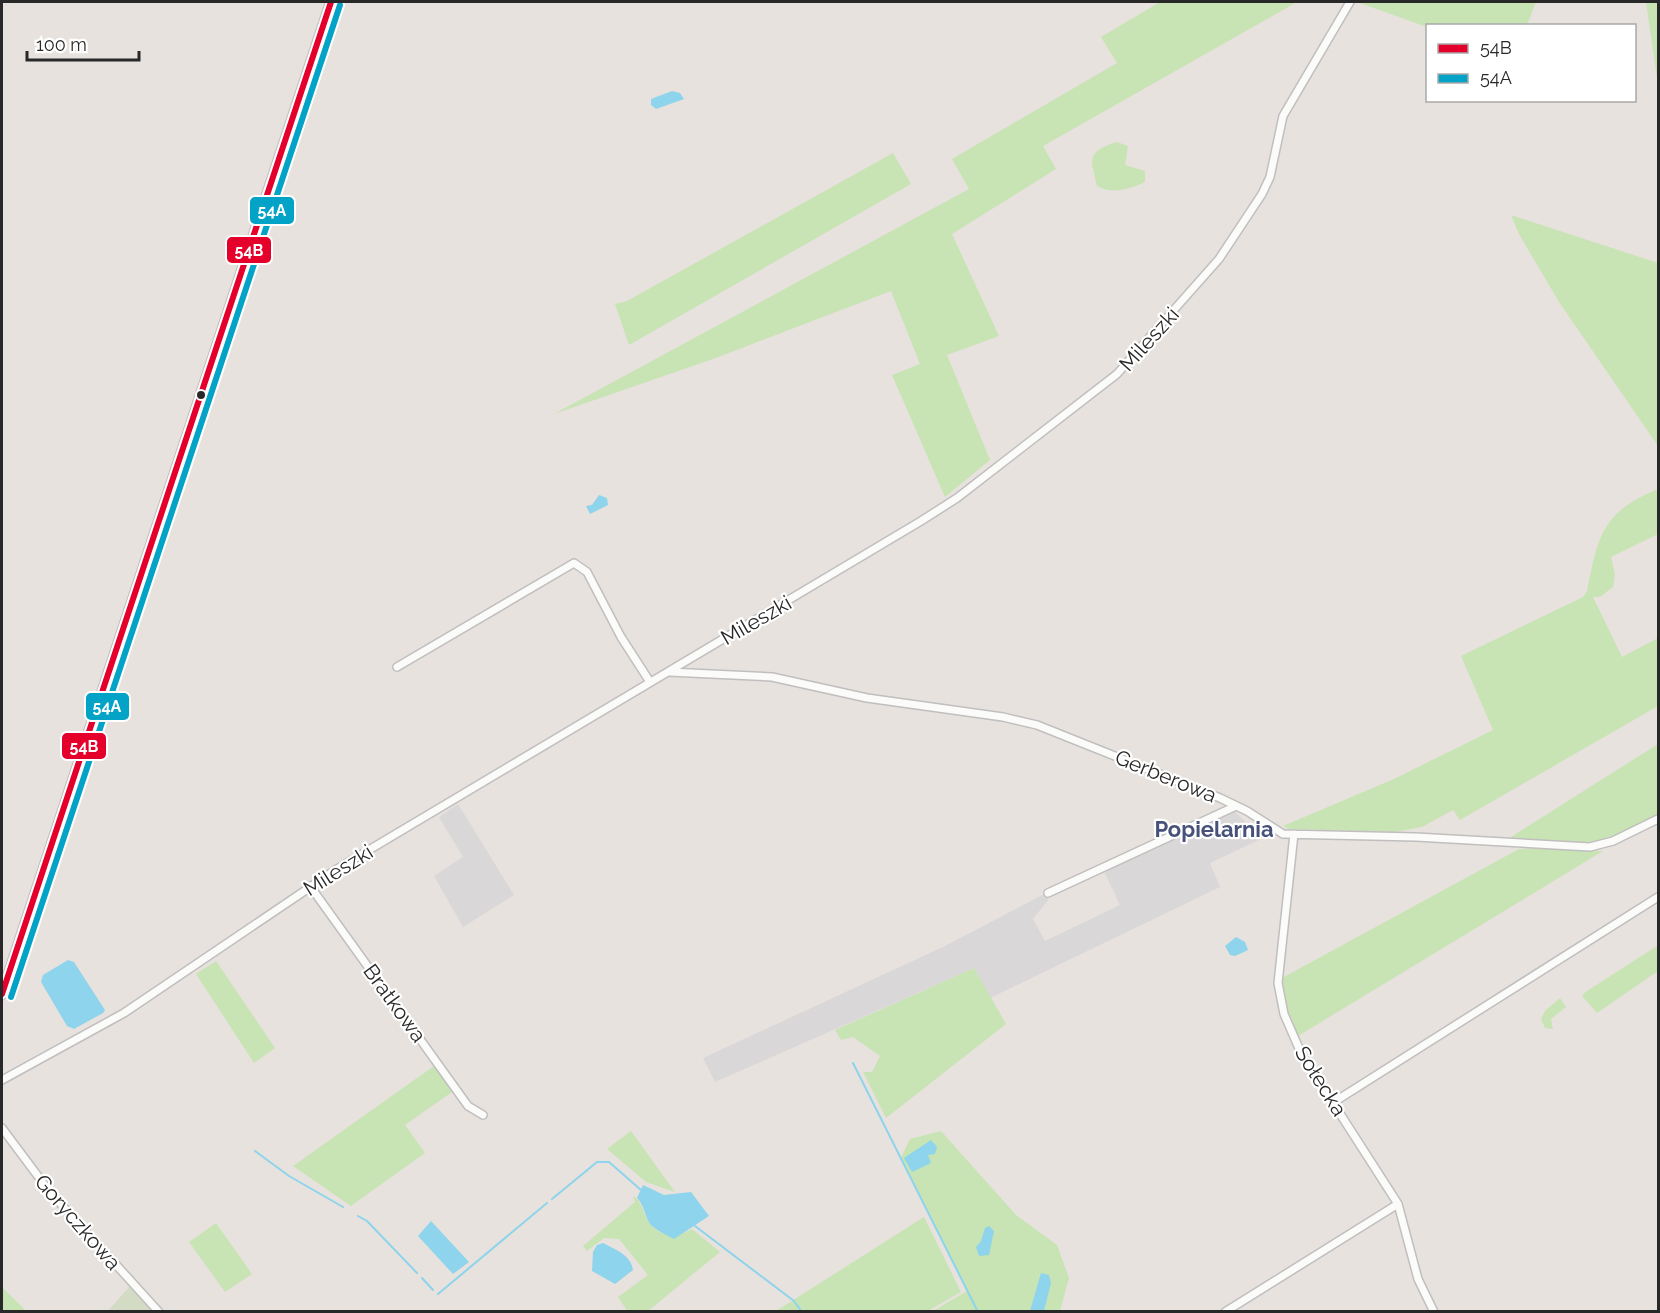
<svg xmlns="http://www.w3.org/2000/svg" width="1660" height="1313" font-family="Raleway,sans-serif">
<rect width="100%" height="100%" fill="#e7e2dd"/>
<path fill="#dad7d9" d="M458,804L514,895L463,927L434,876L463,857L439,817Z
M1234,811L1263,838L1210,863L1220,887L990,998L974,968L715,1082L703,1058L945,946L1046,893L1049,899L1033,919L1045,941L1120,905L1104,871Z"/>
<path fill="#c8e3b4" d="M1160,2H1297L1043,146L1056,169L952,234L999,336L947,355L990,460L945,497L892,375L920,364L891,291L713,359L554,414L969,189L952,159L1117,63L1101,37Z
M1357,2H1536L1527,25L1427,27Z
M1646,2H1658V85Z
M1117,142L1128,146L1125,165L1145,171V182C1129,189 1113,195 1097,186C1091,160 1085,152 1117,142Z
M893,153L911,184L629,345L615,304L627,301Z
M1511,215L1658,263V446L1559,302L1519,234Z
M1658,489V534L1611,557L1615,575L1613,587L1600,597H1593L1622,657L1658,638V706L1460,820L1453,810L1422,827L1395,832L1289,829L1283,826L1394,779L1493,730L1461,656L1583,597L1587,591C1598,536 1602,512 1658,489Z
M1658,744V816L1611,839L1590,844L1508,839Z
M1547,848L1603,851L1298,1036L1284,999L1282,978L1519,849Z
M1657,946L1658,971L1597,1013L1582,996L1584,993Z
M216,961L275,1048L254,1063L196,974Z
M974,968L1006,1024L886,1118L863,1072H872L880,1056L853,1037L841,1040L835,1030Z
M1560,998L1566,1007L1551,1019L1553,1029L1545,1028L1541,1019L1545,1011Z
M434,1066L452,1092L405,1125L425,1153L351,1206L293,1166Z
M631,1131L675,1192L646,1182L607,1149Z
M941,1131L1016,1215L1057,1245L1069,1278L1060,1311H933L967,1291L901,1158L910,1139Z
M633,1196C645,1204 642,1214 650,1224C662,1238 678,1237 692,1229L720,1252L648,1311L628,1312L618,1297L648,1275L619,1239L604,1238L587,1251L583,1246L635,1202Z
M924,1217L961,1292L928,1311H776Z
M216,1223L252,1274L225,1292L189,1242Z
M2,1287L26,1311H2Z"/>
<path fill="#d3dbc4" d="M130,1286L153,1311H108Z"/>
<path fill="#8dd4ec" d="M672,91L680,93L684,99L656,109L651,105V99Z
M599,495L607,498L608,505L590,514L586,506L592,505Z
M1236,937L1245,942L1248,950L1235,956L1230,955L1225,946Z
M68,960L74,962L105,1010L103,1013L74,1029L67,1026L41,982L43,975Z
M931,1140L937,1147L935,1154L928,1155L931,1163L912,1172L904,1158Z
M643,1185L664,1195L691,1192L709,1216L674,1239C668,1236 654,1229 650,1224C644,1215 645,1206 637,1198Z
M431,1221L469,1262L453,1274L418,1236Z
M989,1226L994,1231L989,1255L979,1256L976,1247L981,1241L985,1228Z
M603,1243C616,1250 631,1255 633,1270L615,1284L592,1271L593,1252L597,1245Z
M1041,1273L1049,1275L1051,1283L1044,1311H1030Z"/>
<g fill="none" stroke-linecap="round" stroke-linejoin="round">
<path stroke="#8dd4ec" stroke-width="2" d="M853,1063L978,1312
M255,1151L289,1176L343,1207
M552,1199L597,1162H609L641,1190
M358,1216L367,1221L417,1273
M695,1226L794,1301L802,1312
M422,1278L433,1290
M438,1294L547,1203"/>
<g stroke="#c0bebf" stroke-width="10">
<path id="minor" d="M397,667L574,563L587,572L621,637L650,682
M669,672L772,677L867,698L1003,717L1037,725L1220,798L1247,811L1283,834L1416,837L1590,847L1613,841L1658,819
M1294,834L1278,983L1284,1014L1301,1053L1398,1204L1418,1279L1434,1312
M310,886L468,1106L483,1115
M1048,893L1236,806
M2,1080L124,1013L337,869L921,521L957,498L1117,374L1219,259L1262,194L1270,177L1283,116L1350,2
M1334,1102L1658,897
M2,1128L49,1191L159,1312
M1225,1312L1398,1204"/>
</g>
<g stroke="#c0bebf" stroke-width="12">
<path id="tertiary" d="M2,994L331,2"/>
</g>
<use href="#minor" stroke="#fbfbfa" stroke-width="7"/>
<use href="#tertiary" stroke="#fbfbfa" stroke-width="9"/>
<g stroke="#fff" stroke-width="10">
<path id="bus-1" d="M2,994L331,2"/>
</g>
<g stroke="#fff" stroke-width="10">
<path id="bus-2" d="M11,997L340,5"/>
</g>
<use href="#bus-1" stroke="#e4002b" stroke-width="6"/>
<use href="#bus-2" stroke="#02a3c6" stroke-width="6"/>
</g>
<circle fill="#282828" stroke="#fff" stroke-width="2" cx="201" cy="395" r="5"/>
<g text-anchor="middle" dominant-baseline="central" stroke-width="4.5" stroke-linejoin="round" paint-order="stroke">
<g font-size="21" fill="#282828" stroke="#fff">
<text transform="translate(1149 339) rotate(-48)">Mileszki</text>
<text transform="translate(756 620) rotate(-30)">Mileszki</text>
<text transform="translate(1166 776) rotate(22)">Gerberowa</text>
<text transform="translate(338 870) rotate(-32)">Mileszki</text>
<text transform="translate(395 1003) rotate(54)">Bratkowa</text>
<text transform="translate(1321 1081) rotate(58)">Sołecka</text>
<text transform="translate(78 1222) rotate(49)">Goryczkowa</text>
</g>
<g font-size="22" font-weight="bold" fill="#475179" stroke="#fff">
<text x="1214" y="829">Popielarnia</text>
</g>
</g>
<g stroke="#fff" stroke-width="2">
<rect x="249" y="196" width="46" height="29" rx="6" fill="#02a3c6"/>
<rect x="226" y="236" width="46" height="28" rx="6" fill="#e4002b"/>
<rect x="85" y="692" width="45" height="29" rx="6" fill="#02a3c6"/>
<rect x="61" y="732" width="46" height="28" rx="6" fill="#e4002b"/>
</g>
<g font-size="16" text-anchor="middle" font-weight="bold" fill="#fff">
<text x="272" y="216">54A</text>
<text x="249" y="256">54B</text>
<text x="107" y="712">54A</text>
<text x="84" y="752">54B</text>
</g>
<rect width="1660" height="1313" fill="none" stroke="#282828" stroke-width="6"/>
<rect x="1426" y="24" width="210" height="78" fill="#ffffff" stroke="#a9a9a9" stroke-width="1.5"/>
<rect x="1438" y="44" width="30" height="9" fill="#e4002b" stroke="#a9a9a9" stroke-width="1.5"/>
<text x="1480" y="54" font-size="18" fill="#282828">54B</text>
<rect x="1438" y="74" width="30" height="9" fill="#02a3c6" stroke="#a9a9a9" stroke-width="1.5"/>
<text x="1480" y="84" font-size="18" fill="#282828">54A</text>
<path d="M27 51v9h112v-9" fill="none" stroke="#282828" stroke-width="3"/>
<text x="36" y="51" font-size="18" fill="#282828" stroke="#ffffff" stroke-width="4.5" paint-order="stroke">100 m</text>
</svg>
